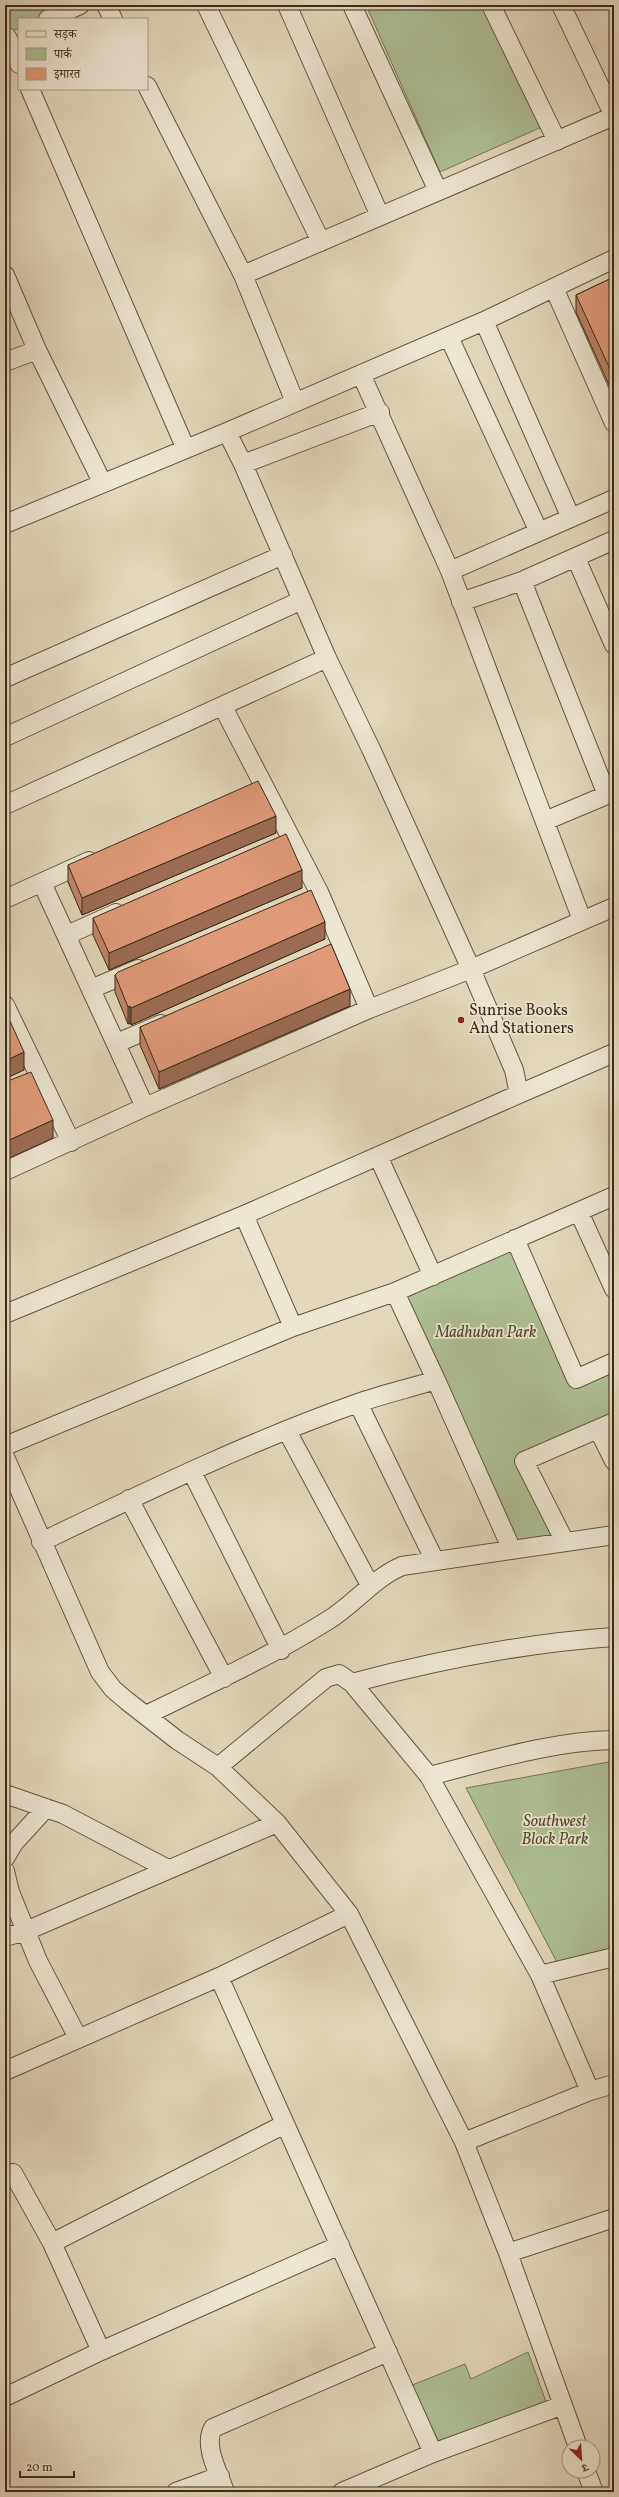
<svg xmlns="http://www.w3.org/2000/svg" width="619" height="2497" font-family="Vollkorn,'Noto Serif Devanagari',serif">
<rect width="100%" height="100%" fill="#e3d8bc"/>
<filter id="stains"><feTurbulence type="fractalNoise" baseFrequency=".005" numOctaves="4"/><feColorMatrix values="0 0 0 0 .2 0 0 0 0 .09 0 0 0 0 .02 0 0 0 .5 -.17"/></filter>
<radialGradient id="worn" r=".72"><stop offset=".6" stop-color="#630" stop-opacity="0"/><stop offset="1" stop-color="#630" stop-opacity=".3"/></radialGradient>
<path fill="#aec094" stroke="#747659" d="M5,5H68L38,19H19V28L5,34Z
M366,5H490L544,126L440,172Z
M515,1239L576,1378L614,1362V1422L524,1461L565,1542L512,1550L395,1292Z
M614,1761V1958L562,1972L466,1788Z
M528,2352L549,2410L443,2451L412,2385L465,2364L471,2379Z"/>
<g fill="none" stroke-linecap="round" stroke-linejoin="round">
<g stroke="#645646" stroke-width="20">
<path id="street" d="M106,5L113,19
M206,5L321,242
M287,5L380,216
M352,5L438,191
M491,5L557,141
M561,5L614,116
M48,19L80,5
M7,37L19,64
M147,86L243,275L295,402
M30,89L185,447
M5,275L37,350L102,482
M243,275L614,116
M554,288L614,423
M484,321L571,518
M449,337L539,532
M5,362L37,350
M361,374L450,571L582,920
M227,432L484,321L614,259
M243,464L380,412
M5,524L227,432L243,464L327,658L371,749L471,969L514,1070L519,1094L244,1215L5,1314
M576,558L614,645
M450,571L614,499
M522,581L607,795
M461,602L522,581L614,540
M5,678L283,555
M223,707L319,892L369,1009
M5,737L302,600
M5,805L327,658
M545,821L614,792
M42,883L145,1107
M5,899L89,861
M67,935L116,913
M91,989L138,969
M5,1005L71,1142
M117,1043L161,1024
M519,1094L614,1053
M378,1156L433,1276
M5,1171L145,1107L369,1009L471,969L614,907
M579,1212L614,1289
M244,1215L293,1327
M515,1239L576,1379L614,1362
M395,1292L436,1380
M358,1403L435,1561
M598,1429L614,1461
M287,1431L370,1585
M5,1446L293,1327L395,1292L614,1196
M5,1457L100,1672L113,1689L127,1701L177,1740L218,1767L277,1823L349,1914L464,2142L508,2253L578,2447
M192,1472L281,1650
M129,1499L224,1678
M41,1542C145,1492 250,1441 358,1403C384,1394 410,1388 436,1380L512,1550
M565,1542L524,1461L614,1422
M352,1683C438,1660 525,1643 614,1637
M146,1715C208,1685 269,1657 327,1621C354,1605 372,1579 402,1566L614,1535
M218,1767L326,1678L339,1674L352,1683L429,1776L540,1975L590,2091
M429,1776C489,1761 552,1741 614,1740
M5,1794L63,1814L168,1869
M5,1858L14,1843L46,1808
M5,1871L10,1892L38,1961L78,2038
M5,1937L26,1931L277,1823
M540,1975L614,1957
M219,1977L433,2453
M5,2071L219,1977L349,1914
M464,2142L590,2091L614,2084
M13,2173L52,2243L101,2351
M52,2243L285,2124
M508,2253L614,2218
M5,2397L101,2351L340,2245
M586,2471L594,2492
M176,2492L220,2476
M225,2492C219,2473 203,2446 213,2428L388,2352
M342,2492L433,2453L563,2405"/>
</g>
<use href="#street" stroke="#ede6d3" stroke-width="18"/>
</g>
<path fill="#c18466" stroke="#3a2b1e" d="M614,277V396L576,312V295Z
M276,833L82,915L68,882V865Z
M302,888L109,970L93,935V918Z
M325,939L131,1025L130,1023L128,1024L115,992V975Z
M350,1006L159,1089L140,1045V1027Z"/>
<path fill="#9d6c53" stroke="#3a2b1e" d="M276,816V833L82,915V898Z
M302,870V888L109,970V953Z
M325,922V939L131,1025V1008Z
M350,989V1006L159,1089V1072Z
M130,1006V1023L128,1024V1007Z
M24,1052V1070L5,1079V1061Z
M53,1120V1138L5,1160V1142Z"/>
<path fill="#e09a77" stroke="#3a2b1e" d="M614,277V378L576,295Z
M258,781L276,816L82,898L68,865Z
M286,834L302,870L109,953L93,918Z
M311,890L325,922L131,1008L130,1006L128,1007L115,975L118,972Z
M331,944L350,989L159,1072L140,1027Z
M5,1010L24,1052L5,1061Z
M31,1072L53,1120L5,1142V1082Z"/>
<circle fill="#8f2418" stroke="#ede6d3" stroke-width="1.5" cx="461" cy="1020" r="4"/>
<g text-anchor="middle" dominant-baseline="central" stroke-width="3.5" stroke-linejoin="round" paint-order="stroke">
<g font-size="16" fill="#3a2b1e" stroke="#ede6d3" text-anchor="start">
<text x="469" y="1011">Sunrise Books<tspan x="469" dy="18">And Stationers</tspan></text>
</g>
<g font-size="16" font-style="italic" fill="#514936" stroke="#ede6d3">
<text x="486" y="1333">Madhuban Park</text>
<text x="555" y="1822">Southwest<tspan x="555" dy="18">Block Park</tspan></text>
</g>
</g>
<rect width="619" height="2497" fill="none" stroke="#e3d8bc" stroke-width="20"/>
<rect x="6" y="6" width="607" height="2485" fill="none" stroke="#3a2b1e" stroke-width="2"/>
<rect x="10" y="10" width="599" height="2477" fill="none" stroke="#3a2b1e"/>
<rect x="18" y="18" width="130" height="72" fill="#ede6d3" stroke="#a59b8b"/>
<rect x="26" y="31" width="20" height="6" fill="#ede6d3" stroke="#a59b8b"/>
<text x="54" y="38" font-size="12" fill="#3a2b1e">सड़क</text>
<rect x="26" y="48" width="20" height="12" fill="#aec094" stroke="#a59b8b"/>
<text x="54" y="58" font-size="12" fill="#3a2b1e">पार्क</text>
<rect x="26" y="68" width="20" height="12" fill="#e09a77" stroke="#a59b8b"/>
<text x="54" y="78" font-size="12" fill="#3a2b1e">इमारत</text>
<g transform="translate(581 2459) rotate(155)"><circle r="19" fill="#ede6d3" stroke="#a59b8b"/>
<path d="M0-3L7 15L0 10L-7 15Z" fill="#8f2418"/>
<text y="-6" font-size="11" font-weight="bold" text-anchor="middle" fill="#3a2b1e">उ</text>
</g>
<path d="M20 2471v6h54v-6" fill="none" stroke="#3a2b1e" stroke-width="2"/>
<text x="26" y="2471" font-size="12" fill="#3a2b1e" stroke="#ede6d3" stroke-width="3" paint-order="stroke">20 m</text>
<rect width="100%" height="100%" filter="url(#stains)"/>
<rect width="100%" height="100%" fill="url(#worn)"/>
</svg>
